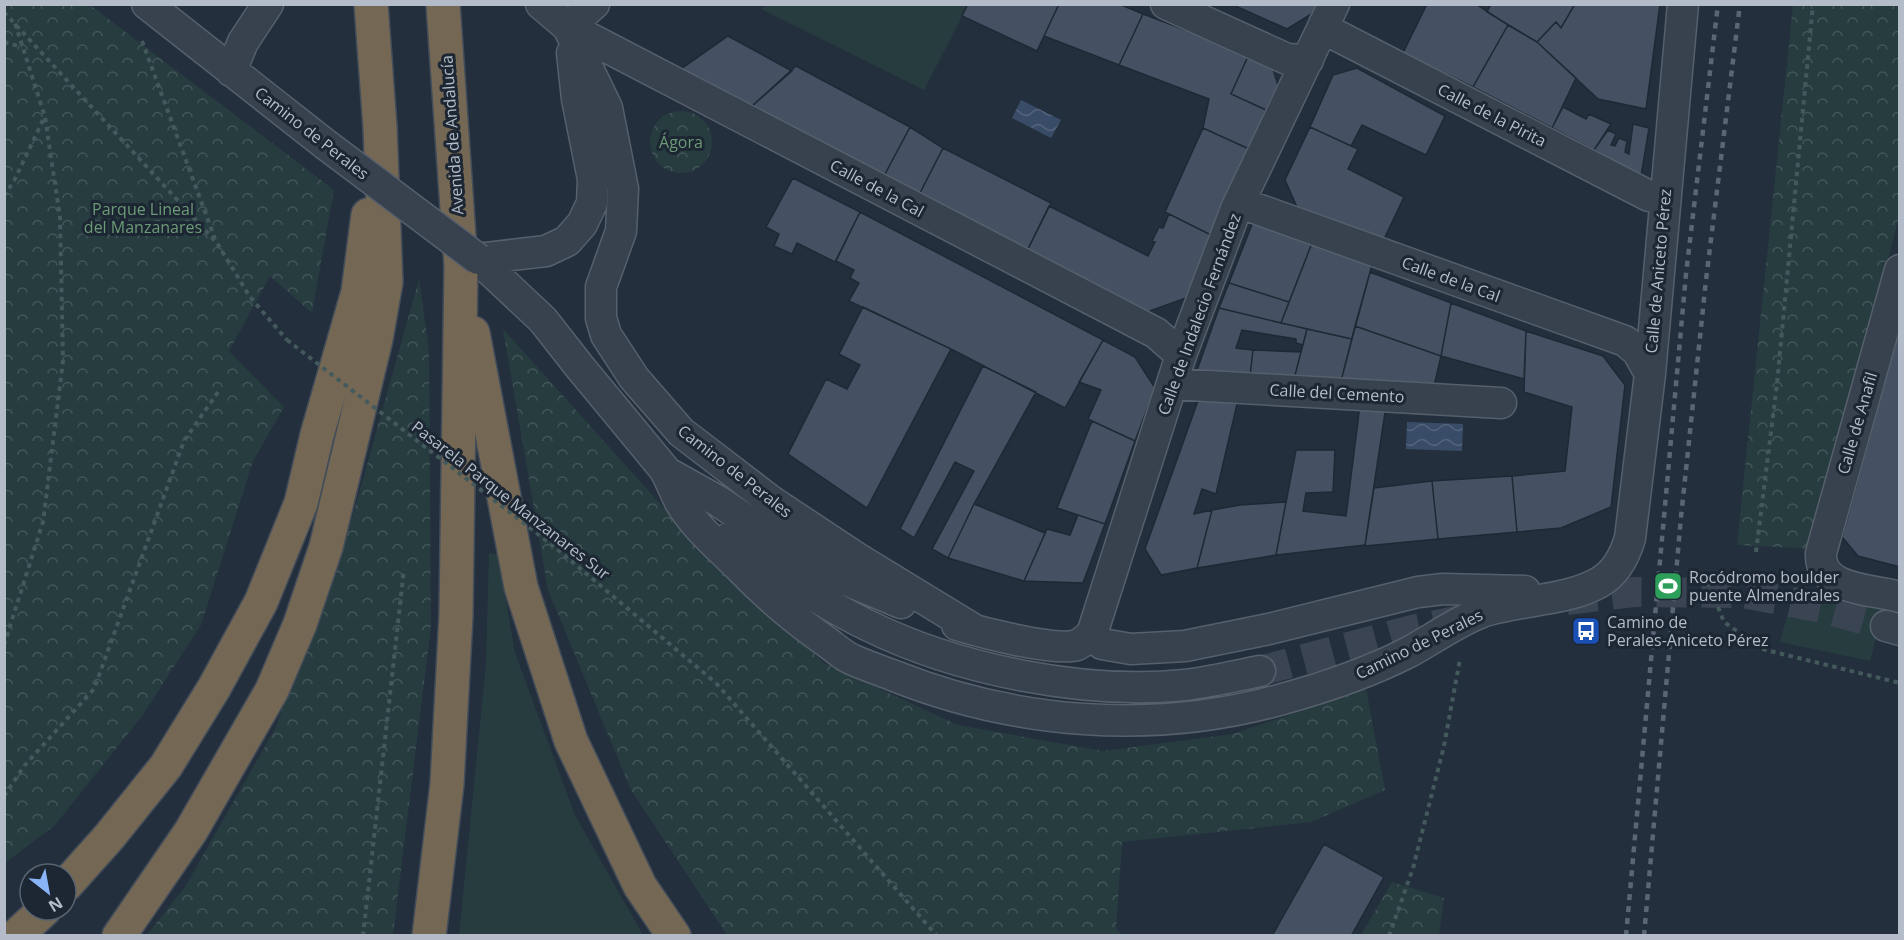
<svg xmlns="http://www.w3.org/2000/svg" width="1904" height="940" viewBox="0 0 1904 940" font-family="'Open Sans',sans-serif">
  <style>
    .grass { fill: #263c3f }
    .park { fill: url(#park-crowns) }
    .water { fill: url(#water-waves) }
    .building { fill: #455162; stroke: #1f2835; stroke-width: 1.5 }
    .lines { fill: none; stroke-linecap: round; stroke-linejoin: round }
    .minor-tunnel { stroke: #3a4453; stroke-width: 30; stroke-dasharray: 30 15; stroke-linecap: butt }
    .minor-casing { stroke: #565f6c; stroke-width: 33 }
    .highway-casing { stroke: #434c59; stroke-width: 36 }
    .path { stroke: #44595c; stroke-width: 4; stroke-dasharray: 4.5 4.5; stroke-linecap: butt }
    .minor { stroke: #38414e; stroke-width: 30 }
    .highway { stroke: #746855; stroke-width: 33 }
    .rail { stroke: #5a6575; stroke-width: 4.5; stroke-dasharray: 6 6; stroke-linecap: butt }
    .minor-bridge-casing { stroke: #565f6c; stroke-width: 33; stroke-linecap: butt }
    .path-bridge { stroke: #44595c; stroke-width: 4; stroke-dasharray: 4.5 4.5; stroke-linecap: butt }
    .minor-bridge { stroke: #38414e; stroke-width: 30 }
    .labels { text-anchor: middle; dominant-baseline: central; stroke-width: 6; stroke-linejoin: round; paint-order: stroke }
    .street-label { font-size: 16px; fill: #b4bcc9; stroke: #1d2633 }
    .park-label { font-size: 16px; fill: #6b9a76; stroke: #1d2633 }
    .poi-label { font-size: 16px; fill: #b4bcc9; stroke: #1d2633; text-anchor: start }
  </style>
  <defs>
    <pattern id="park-crowns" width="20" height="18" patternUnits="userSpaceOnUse" patternTransform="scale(1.5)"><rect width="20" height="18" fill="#263c3f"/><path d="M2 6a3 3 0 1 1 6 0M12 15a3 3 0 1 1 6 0" fill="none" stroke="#435659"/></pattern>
    <pattern id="water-waves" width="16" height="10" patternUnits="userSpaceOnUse" patternTransform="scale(1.5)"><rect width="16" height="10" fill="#394c67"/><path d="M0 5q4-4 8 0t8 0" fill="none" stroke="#53647b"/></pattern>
  </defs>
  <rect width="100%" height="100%" fill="#242f3e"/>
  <!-- grass -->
  <path class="grass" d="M768,4L968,5L924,90L761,9Z
    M489,553L498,554L515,653L575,815L643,935H459L486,664Z
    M1795,586L1884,609L1870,661L1780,642Z"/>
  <!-- park -->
  <path class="park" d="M5,4L90,5L334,190L312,313L270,276L229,351L284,407L253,461L201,625L142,716L55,825L5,863Z
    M1793,5H1899V216L1815,549L1737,545Z
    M650 142a31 31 0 1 1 62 0a31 31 0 1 1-62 0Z
    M419,279L429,351L431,626L393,935L146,936L185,887L275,729L353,515Z
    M503,329L682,528L824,663L958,725L1103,751L1233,734L1366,689L1385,790L1311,822L1122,842L1116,928L1122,935H727L631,790L548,590Z
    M1392,882L1444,898L1439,935H1361Z"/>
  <!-- water -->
  <path class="water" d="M1021,100L1061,120L1051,138L1012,118Z
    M1407,422L1463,424L1462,451L1406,449Z"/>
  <!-- building -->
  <path class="building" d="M968,4H1059L1037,51L962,16Z
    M1059,4H1119L1143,14L1119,65L1044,36Z
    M1231,4H1317L1313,13L1287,29Z
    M1427,4H1476L1508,25L1473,87L1403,53Z
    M1491,4H1575L1561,28L1556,22L1537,42L1487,12Z
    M1575,4H1660L1646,109L1598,99L1537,42L1556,22L1561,28Z
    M1143,14L1249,54L1231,94L1266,110L1249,149L1203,128L1209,99L1119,65Z
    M1508,25L1537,42L1576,78L1552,128L1473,87Z
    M728,36L792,71L752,106L681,69Z
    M1249,54L1271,63L1278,85L1266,110L1231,94Z
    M796,66L910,127L884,176L752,106Z
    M1357,68L1445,116L1426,155L1362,125L1351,146L1310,127L1333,75Z
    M1563,107L1586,119L1589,114L1611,124L1594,150L1552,128Z
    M1633,124L1649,128L1641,176L1594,150L1608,130L1616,134L1611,145L1615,146L1619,138L1627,141L1625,152L1629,154Z
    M910,127L943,148L919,195L884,176Z
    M1310,127L1358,149L1348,169L1404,197L1384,239L1297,207L1285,180Z
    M1203,128L1249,149L1211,235L1165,212Z
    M943,148L1051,203L1027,251L919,195Z
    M793,178L860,212L835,262L797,243L792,254L774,246L779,234L766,227Z
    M1049,206L1148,256L1155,242L1152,241L1159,227L1163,228L1169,214L1211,235L1186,298L1147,312L1027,251Z
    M860,212L1103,340L1065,408L951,349L849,301L859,283L850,278L854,270L836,261Z
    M1253,222L1312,243L1289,302L1229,283Z
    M1312,243L1372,265L1352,339L1281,323Z
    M1370,272L1451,303L1441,356L1355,326Z
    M1229,283L1289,302L1281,323L1219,308Z
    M1451,303L1526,331L1524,379L1441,356Z
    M863,307L951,349L867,508L788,454L826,379L847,389L860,365L839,354Z
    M1219,308L1307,329L1303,345L1296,343V339L1242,330L1236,348L1253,350L1250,376L1196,373Z
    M1355,326L1441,356L1434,386L1341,381Z
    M1900,326V567L1858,556L1842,537Z
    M1307,329L1352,339L1341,381L1294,379Z
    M1526,331L1603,356L1625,385L1611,507L1561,528L1517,532L1512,476L1565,471L1572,407L1524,392Z
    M1103,340L1135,357L1155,388L1135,441L1088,419L1101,390L1079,382Z
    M1253,350L1301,352L1294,379L1250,376Z
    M983,366L1036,392L974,504L948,558L932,549L974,471L955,462L914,538L900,529Z
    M1199,398L1238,400L1216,494L1202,489L1194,514L1212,510L1197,568L1161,575L1145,549Z
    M1360,405L1386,406L1365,545L1276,555L1296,450H1335L1333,492L1306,493L1303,511L1346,516Z
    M1092,421L1135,441L1105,524L1057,508Z
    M1512,476L1517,532L1438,539L1432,481Z
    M1432,481L1438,539L1365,546L1374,488Z
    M1286,502L1276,555L1197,568L1212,510L1240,505Z
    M974,504L1045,533L1024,581L948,558Z
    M1078,515L1105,524L1083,583L1024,581L1047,529L1070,535Z
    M1324,844L1384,877L1351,936H1272Z"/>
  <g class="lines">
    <!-- minor-tunnel -->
    <path class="minor-tunnel" d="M1567,600L1634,592L1743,593L1822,608L1886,626
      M1260,671L1412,630L1461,620"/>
    <!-- minor casing -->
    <g class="minor-casing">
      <path id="minor" d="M147,4L325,144
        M541,4L568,27L1156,333L1181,355
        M1166,4L1287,59L1308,60
        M1324,24L1334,34L1649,196L1665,195
        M568,27L607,108L623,189L621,231L601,287V318L606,335L634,378L681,432L771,501L857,558L975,630
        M568,27L594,4
        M231,71L243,42L268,4
        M1236,209L1249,206L1625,341L1638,352L1650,374
        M478,259L543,320L579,366L679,487
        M478,259L546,251L567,241L582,224L592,203L593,179L577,99L572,53
        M1900,270L1821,553C1819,591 1872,589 1900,597
        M1173,384L1501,403
        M666,472C671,482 675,492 680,502C695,527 719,547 740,568C766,595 793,618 824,640C833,646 841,654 851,659C864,665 879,670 892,675C1014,724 1152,735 1279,700C1323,688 1368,673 1409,652C1433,639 1456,622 1482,612C1517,600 1568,601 1600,582C1617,572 1625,555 1630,538L1650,374L1683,4
        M666,472L718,501L790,549L846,580L901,603
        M730,537C773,570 818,601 867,625C958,670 1084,695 1185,685C1210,682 1235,676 1260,671
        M957,625C980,632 1055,652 1077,645C1082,643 1088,637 1092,634
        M1886,626L1900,630
        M1092,634L1181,355L1236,209L1334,4
        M1092,634L1102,644L1131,649L1185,646L1269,629L1418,592L1443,589L1525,591"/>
    </g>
    <!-- highway casing -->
    <g class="highway-casing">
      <path id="highway" d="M473,333L521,587L571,741L640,886L674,936
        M66,885L109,837L166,766L214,688L261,602L301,503L317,435L358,292L368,215
        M16,936L44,910
        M119,936L191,831L272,690L300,624L326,547L376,339L386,282L380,127L371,4
        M429,936L447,784L456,615L461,266L443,4"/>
    </g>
    <!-- path -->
    <path class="path" d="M4,12L217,243L250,297L287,340
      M142,41L215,239
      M4,42L22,47
      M4,196L14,181L44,118
      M1756,552L1777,384L1813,4
      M1708,582L1724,622L1762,649L1900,683
      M4,645L43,522L63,361L60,217L45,117L15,23
      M716,683L937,936
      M4,796L25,765L94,689L184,441L218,392
      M363,936L404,569
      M1389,936L1413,868L1444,746L1460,659"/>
    <!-- minor -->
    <use href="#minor" class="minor"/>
    <!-- highway -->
    <use href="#highway" class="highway"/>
    <!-- rail -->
    <path class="rail" d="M1626,936L1686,274L1718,4
      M1644,936L1681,517L1706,280L1740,4"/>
    <!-- minor-bridge casing -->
    <g class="minor-bridge-casing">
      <path id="minor-bridge" d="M325,144L478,259"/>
    </g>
    <!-- path-bridge -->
    <path class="path-bridge" d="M287,340L551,544L716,683"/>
    <!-- minor-bridge -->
    <use href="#minor-bridge" class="minor-bridge"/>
  </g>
  <!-- icons -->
  <defs>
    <g id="stadium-square" transform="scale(1.5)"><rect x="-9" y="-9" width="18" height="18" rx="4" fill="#2e9e5b" stroke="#1d2633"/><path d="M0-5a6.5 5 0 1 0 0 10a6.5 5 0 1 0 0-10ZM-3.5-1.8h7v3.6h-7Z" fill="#fff"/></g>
    <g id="bus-square" transform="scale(1.5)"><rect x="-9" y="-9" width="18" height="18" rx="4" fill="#1a4fb4" stroke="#1d2633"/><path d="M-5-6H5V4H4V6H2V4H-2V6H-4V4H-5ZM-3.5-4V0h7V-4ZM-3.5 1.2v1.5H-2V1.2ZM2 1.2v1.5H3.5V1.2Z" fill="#fff"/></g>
  </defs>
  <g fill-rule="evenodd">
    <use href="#stadium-square" x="1668" y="586"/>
    <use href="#bus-square" x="1586" y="631"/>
  </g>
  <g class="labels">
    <!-- street labels -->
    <g class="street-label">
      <text transform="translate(1492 115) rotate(27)">Calle de la Pirita</text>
      <text transform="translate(312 133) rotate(38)">Camino de Perales</text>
      <text transform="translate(452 135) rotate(-94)">Avenida de Andalucía</text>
      <text transform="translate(877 188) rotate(28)">Calle de la Cal</text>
      <text transform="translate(1658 271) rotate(-85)">Calle de Aniceto Pérez</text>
      <text transform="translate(1451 279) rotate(20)">Calle de la Cal</text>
      <text transform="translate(1199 314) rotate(-70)">Calle de Indalecio Fernández</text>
      <text transform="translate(1337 393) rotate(3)">Calle del Cemento</text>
      <text transform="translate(1857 423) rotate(-74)">Calle de Anafil</text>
      <text transform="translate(735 471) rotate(38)">Camino de Perales</text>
      <text transform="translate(511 500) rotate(38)">Pasarela Parque Manzanares Sur</text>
      <text transform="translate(1419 644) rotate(-26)">Camino de Perales</text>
    </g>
    <!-- park labels -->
    <g class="park-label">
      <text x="681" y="142">Ágora</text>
      <text x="143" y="209">Parque Lineal<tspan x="143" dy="18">del Manzanares</tspan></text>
    </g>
    <!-- poi labels -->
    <g class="poi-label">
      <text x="1689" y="577">Rocódromo boulder<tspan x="1689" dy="18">puente Almendrales</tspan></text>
      <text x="1607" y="622">Camino de<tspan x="1607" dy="18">Perales-Aniceto Pérez</tspan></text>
    </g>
  </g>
  <!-- border -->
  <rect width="1904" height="940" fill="none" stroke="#b4bcc9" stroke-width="12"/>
  <!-- north arrow -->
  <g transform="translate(48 892) rotate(149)"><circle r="28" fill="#1d2633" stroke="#59626f" stroke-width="1.5"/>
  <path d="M0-4.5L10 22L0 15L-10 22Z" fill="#8ab4f8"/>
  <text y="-9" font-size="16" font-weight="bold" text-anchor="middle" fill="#b4bcc9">N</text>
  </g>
</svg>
